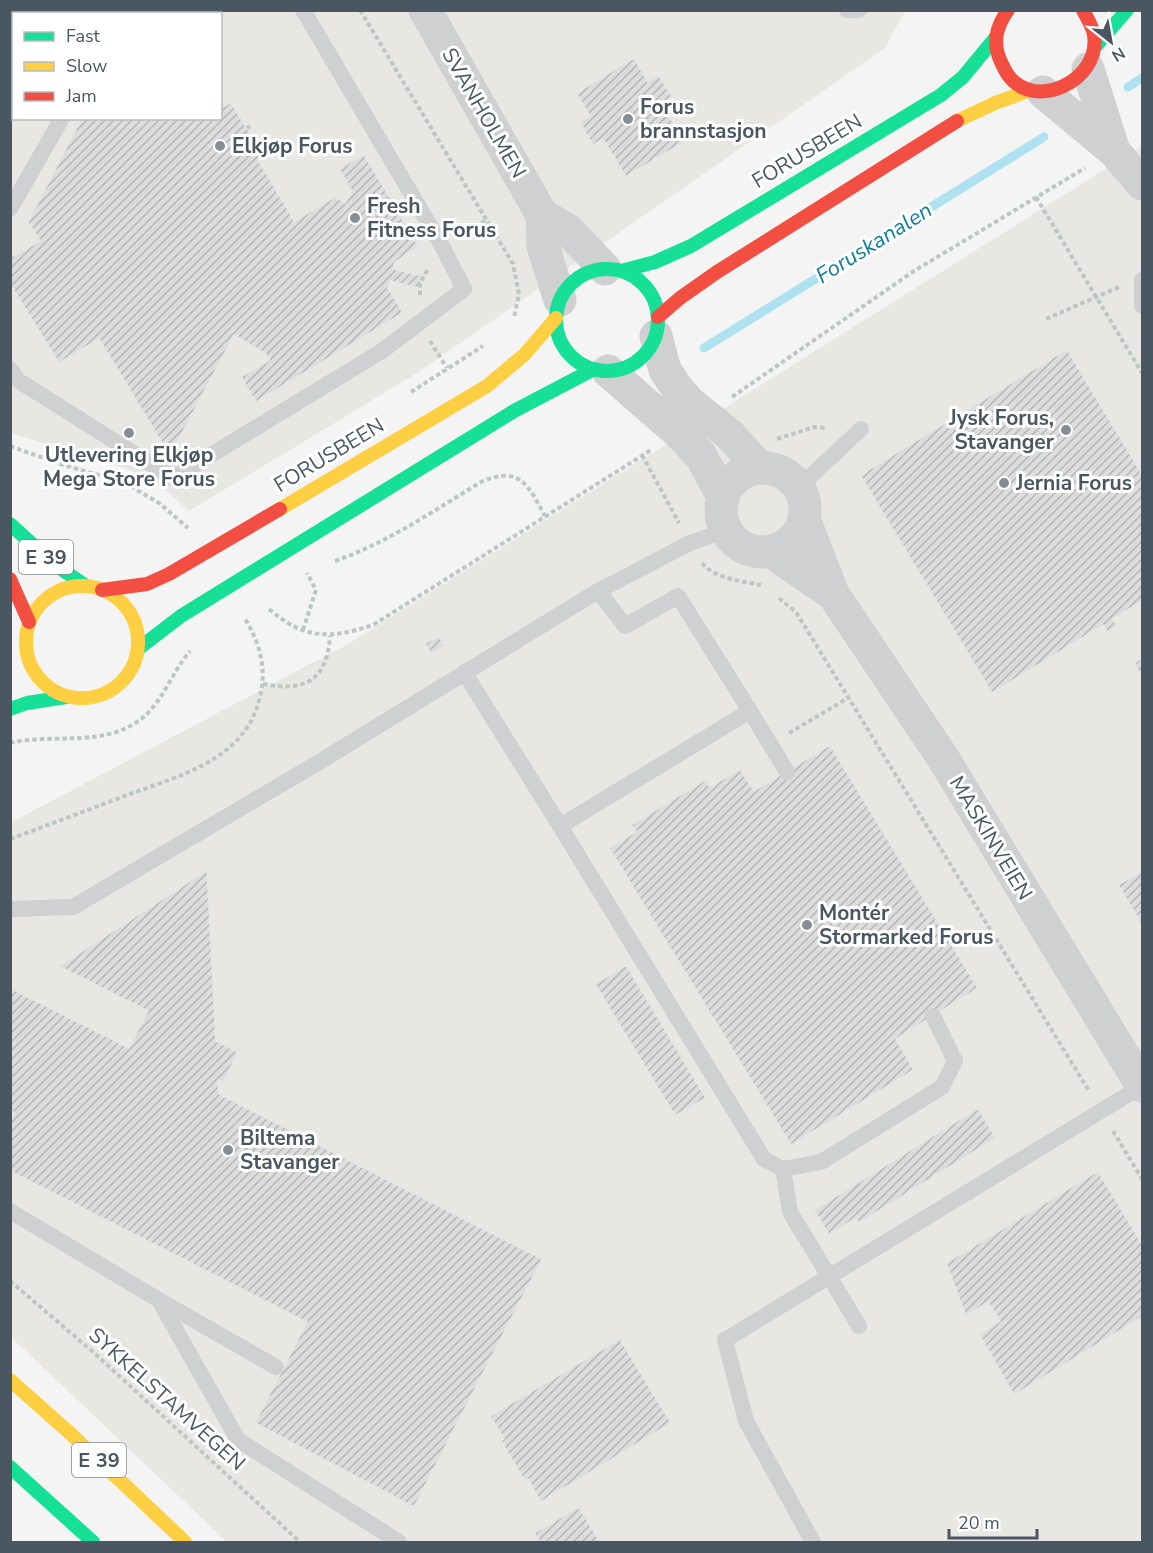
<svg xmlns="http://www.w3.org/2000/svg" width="1153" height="1553" viewBox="0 0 1153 1553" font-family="'Nunito Sans',sans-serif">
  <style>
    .commercial { fill: #e8e7e3; fill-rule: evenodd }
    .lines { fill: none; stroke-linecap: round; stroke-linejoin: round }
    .stream { stroke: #aee2f0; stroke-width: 9 }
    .building { fill: url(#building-hatch); stroke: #e5e6e7; stroke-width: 1.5 }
    .path { stroke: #bcc7c4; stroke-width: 4; stroke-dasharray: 4.5 3; stroke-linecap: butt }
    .lane { stroke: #ced0d2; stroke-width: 16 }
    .street { stroke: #ced0d2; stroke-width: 33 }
    .fast { stroke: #16e098; stroke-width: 14 }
    .slow { stroke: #ffcf43; stroke-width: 14 }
    .jam { stroke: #f24e42; stroke-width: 14 }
    .poi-dot { fill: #868d94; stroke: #fff; stroke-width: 2 }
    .labels { text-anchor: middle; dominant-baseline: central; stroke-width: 6; stroke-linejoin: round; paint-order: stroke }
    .shield { fill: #fff; stroke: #808990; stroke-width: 1.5 }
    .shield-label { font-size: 20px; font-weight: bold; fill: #4a5661 }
    .poi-label { font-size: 21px; font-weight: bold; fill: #4a5661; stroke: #fff; text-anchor: start }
    .street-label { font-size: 21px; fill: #4a5661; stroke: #fff }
    .water-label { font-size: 22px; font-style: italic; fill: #0c7c9b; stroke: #fff }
  </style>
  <defs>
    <pattern id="building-hatch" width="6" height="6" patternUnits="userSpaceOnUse" patternTransform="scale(1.5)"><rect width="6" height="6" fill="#ddddde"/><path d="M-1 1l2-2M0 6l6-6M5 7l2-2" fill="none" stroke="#b5b6b7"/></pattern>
  </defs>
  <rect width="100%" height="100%" fill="#f4f4f4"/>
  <!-- commercial -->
  <path class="commercial" d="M10,11H905L885,48L417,373L189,511L160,485L127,469L11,433ZM14,14H220V118H14Z
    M1142,146V1542H227L11,1337L10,823L348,644Z"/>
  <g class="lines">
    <!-- stream -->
    <path class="stream" d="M1128,87L1142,78
      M704,348L1044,137"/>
  </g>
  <!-- building -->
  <path class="building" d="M10,10H32L30,14H14V60L10,59Z
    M139,10H167L168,14H138Z
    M634,58L648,82L659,75L672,97L661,104L664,108L670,104L675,113L669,116L684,142L626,177L603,139L593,145L580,122L590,116L576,93Z
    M220,99L225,106L231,102L264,157L258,160L294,220L293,222L335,197L345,203L352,191L339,169L364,154L419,247L395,262L393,269L422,276L419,288L390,281L388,288L403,313L256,402L241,377L270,360L265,353L234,335L170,456L99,339L59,363L10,284V258L40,241L28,222L82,118H220Z
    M1067,349L1142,474V601L1113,619L1117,626L1108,633L1103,625L992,693L860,475Z
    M439,636L444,646L431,654L425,643Z
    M1142,658V677L1134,663Z
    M830,745L978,988L896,1039L914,1070L791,1145L609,848L636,832L631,825L705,780L710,787L740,769L754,791Z
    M207,870L216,1041L238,1052L223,1082L218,1080L219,1094L542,1259L414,1507L255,1423L307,1322L10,1171V1123L15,1113L10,1111V988L129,1048L148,1011L59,966Z
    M1142,870V925L1118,885Z
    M626,965L706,1098L675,1116L595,984Z
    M978,1108L996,1138L859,1223L856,1218L829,1235L814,1210Z
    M1098,1171L1142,1244V1317L1014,1395L979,1334L1000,1321L988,1302L966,1316L946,1263Z
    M620,1339L671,1423L541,1502L528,1479L525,1481L501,1441L504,1439L490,1416Z
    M579,1507L600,1542H540L534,1533Z"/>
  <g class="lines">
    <!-- path -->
    <path class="path" d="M360,10L513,264L519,294L514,317
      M62,14L64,10
      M10,107L14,102
      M247,128L250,126
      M1036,197L1142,373
      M462,234L487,220
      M420,295V283L428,269
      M1046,319L1119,287
      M430,341L447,368
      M411,392L483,346
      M732,397L914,271L1085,168
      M777,439L814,427L827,428
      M10,446L57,463L125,483L159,503L188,528
      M642,455L679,523
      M335,561C387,543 433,511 481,482C520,465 528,485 545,516
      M702,563C715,579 742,581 761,585
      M779,598L796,612L1089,1091
      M269,609C305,640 330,639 373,625L651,450
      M303,630L316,590L307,573
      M263,684C305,692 327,681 330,636
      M789,733L848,698
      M10,743C54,733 103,748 141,719C163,702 172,672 190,651
      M10,839C48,825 85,811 122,797C177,776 245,762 260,697C267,669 260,643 245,619
      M1113,1131L1142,1179
      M10,1281L92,1351L300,1542"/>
    <!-- lane -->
    <path class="lane" d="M847,10H859
      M121,14L122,10
      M10,209L62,118
      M1142,280V306
      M10,369L19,381L173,478L382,351L464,289L442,246L303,10
      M799,487L861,429
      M464,672L560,826L750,711L678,596L625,626L598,591
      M750,711L787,772
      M560,826L764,1159L783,1169L821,1162L942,1087L955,1061L933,1016
      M10,909L73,907L321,761L598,591L690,543L727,530
      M783,1169L790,1212L859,1326
      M10,1211L159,1300L276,1367
      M159,1300L238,1440L399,1542
      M813,1542L746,1421L725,1340L1142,1086"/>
    <!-- street -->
    <path class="street" d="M425,10L542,215L569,231L605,269
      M1088,69L1114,151
      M1043,92L1114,151L1142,184
      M542,215L543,246L560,300
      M656,336L665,370L677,388L689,402L730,435L760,468
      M608,371L678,432L701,456L723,497
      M721 510a42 42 0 1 1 84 0a42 42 0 1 1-84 0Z
      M770,551L833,594L804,519
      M833,594L943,758L1142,1086"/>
    <!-- fast -->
    <path class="fast" d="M1095,47L1127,10
      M556 320a51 51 0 1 1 102 0a51 51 0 1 1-102 0Z
      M621,271L655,262L691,246L941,95L963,77L996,37
      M10,524L54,564L86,586
      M138,649L181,616L514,411L594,369
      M10,709L27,703L66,697
      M10,1467L93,1542"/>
    <!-- slow -->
    <path class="slow" d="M957,121L995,103L1031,90
      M280,509L487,386L524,355L556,318
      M26 642a56 56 0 1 1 112 0a56 56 0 1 1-112 0Z
      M10,1380L72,1435L185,1542"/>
    <!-- jam -->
    <path class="jam" d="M1008,10C996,27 992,43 1001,62C1003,66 1005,71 1008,75C1034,112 1101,81 1094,35C1093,27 1087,18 1083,10
      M658,317L680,298L717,272L957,121
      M10,579L29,622
      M102,590L147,584L169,574L280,509"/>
  </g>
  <!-- markers -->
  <g class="poi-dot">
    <circle cx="628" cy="119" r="6"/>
    <circle cx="220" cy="146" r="6"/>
    <circle cx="355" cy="218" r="6"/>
    <circle cx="1066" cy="430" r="6"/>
    <circle cx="129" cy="433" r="6"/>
    <circle cx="1004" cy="483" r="6"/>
    <circle cx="807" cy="925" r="6"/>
    <circle cx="228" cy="1150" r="6"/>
  </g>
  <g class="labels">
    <!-- shield labels -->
    <g class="shield">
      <rect x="19" y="540" width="54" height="34" rx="4.5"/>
      <rect x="72" y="1443" width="54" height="34" rx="4.5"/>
    </g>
    <g class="shield-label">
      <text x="46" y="557">E 39</text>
      <text x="99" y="1460">E 39</text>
    </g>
    <!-- poi labels -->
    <g class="poi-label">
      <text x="640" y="107">Forus<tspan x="640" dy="24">brannstasjon</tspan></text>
      <text x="232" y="146">Elkjøp Forus</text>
      <text x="367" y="206">Fresh<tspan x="367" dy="24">Fitness Forus</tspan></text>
      <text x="1054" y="418" text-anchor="end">Jysk Forus,<tspan x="1054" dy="24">Stavanger</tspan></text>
      <text x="129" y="455" text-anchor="middle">Utlevering Elkjøp<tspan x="129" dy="24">Mega Store Forus</tspan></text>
      <text x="1016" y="483">Jernia Forus</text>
      <text x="819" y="913">Montér<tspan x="819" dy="24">Stormarked Forus</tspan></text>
      <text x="240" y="1138">Biltema<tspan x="240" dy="24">Stavanger</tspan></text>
    </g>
    <!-- street labels -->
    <g class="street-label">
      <text transform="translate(484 113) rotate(60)">SVANHOLMEN</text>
      <text transform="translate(807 151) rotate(-31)">FORUSBEEN</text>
      <text transform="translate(329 455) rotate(-31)">FORUSBEEN</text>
      <text transform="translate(991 838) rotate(59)">MASKINVEIEN</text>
      <text transform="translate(167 1399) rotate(42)">SYKKELSTAMVEGEN</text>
    </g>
    <!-- water labels -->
    <g class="water-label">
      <text transform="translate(874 243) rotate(-32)">Foruskanalen</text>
    </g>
  </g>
  <!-- border -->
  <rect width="1153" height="1553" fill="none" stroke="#4a5661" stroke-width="24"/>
  <!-- legend -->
  <rect x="12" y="12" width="210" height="108" fill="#ffffff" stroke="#b7bbc0" stroke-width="1.5"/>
  <rect x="24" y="32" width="30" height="9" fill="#16e098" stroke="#b7bbc0" stroke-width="1.5"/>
  <text x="66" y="42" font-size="18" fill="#4a5661">Fast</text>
  <rect x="24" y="62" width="30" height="9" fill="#ffcf43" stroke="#b7bbc0" stroke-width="1.5"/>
  <text x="66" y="72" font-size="18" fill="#4a5661">Slow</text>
  <rect x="24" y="92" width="30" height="9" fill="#f24e42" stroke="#b7bbc0" stroke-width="1.5"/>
  <text x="66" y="102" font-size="18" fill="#4a5661">Jam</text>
  <!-- north arrow -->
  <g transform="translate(1111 42) rotate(149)" stroke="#ffffff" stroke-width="4.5" paint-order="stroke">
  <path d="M0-4.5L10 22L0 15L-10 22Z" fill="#4a5661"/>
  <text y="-9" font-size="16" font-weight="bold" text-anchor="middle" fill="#4a5661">N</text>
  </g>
  <!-- scale -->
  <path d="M949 1529v9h88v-9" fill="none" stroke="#4a5661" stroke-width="3"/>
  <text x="958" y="1529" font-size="18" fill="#4a5661" stroke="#ffffff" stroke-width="4.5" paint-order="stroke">20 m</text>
</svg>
